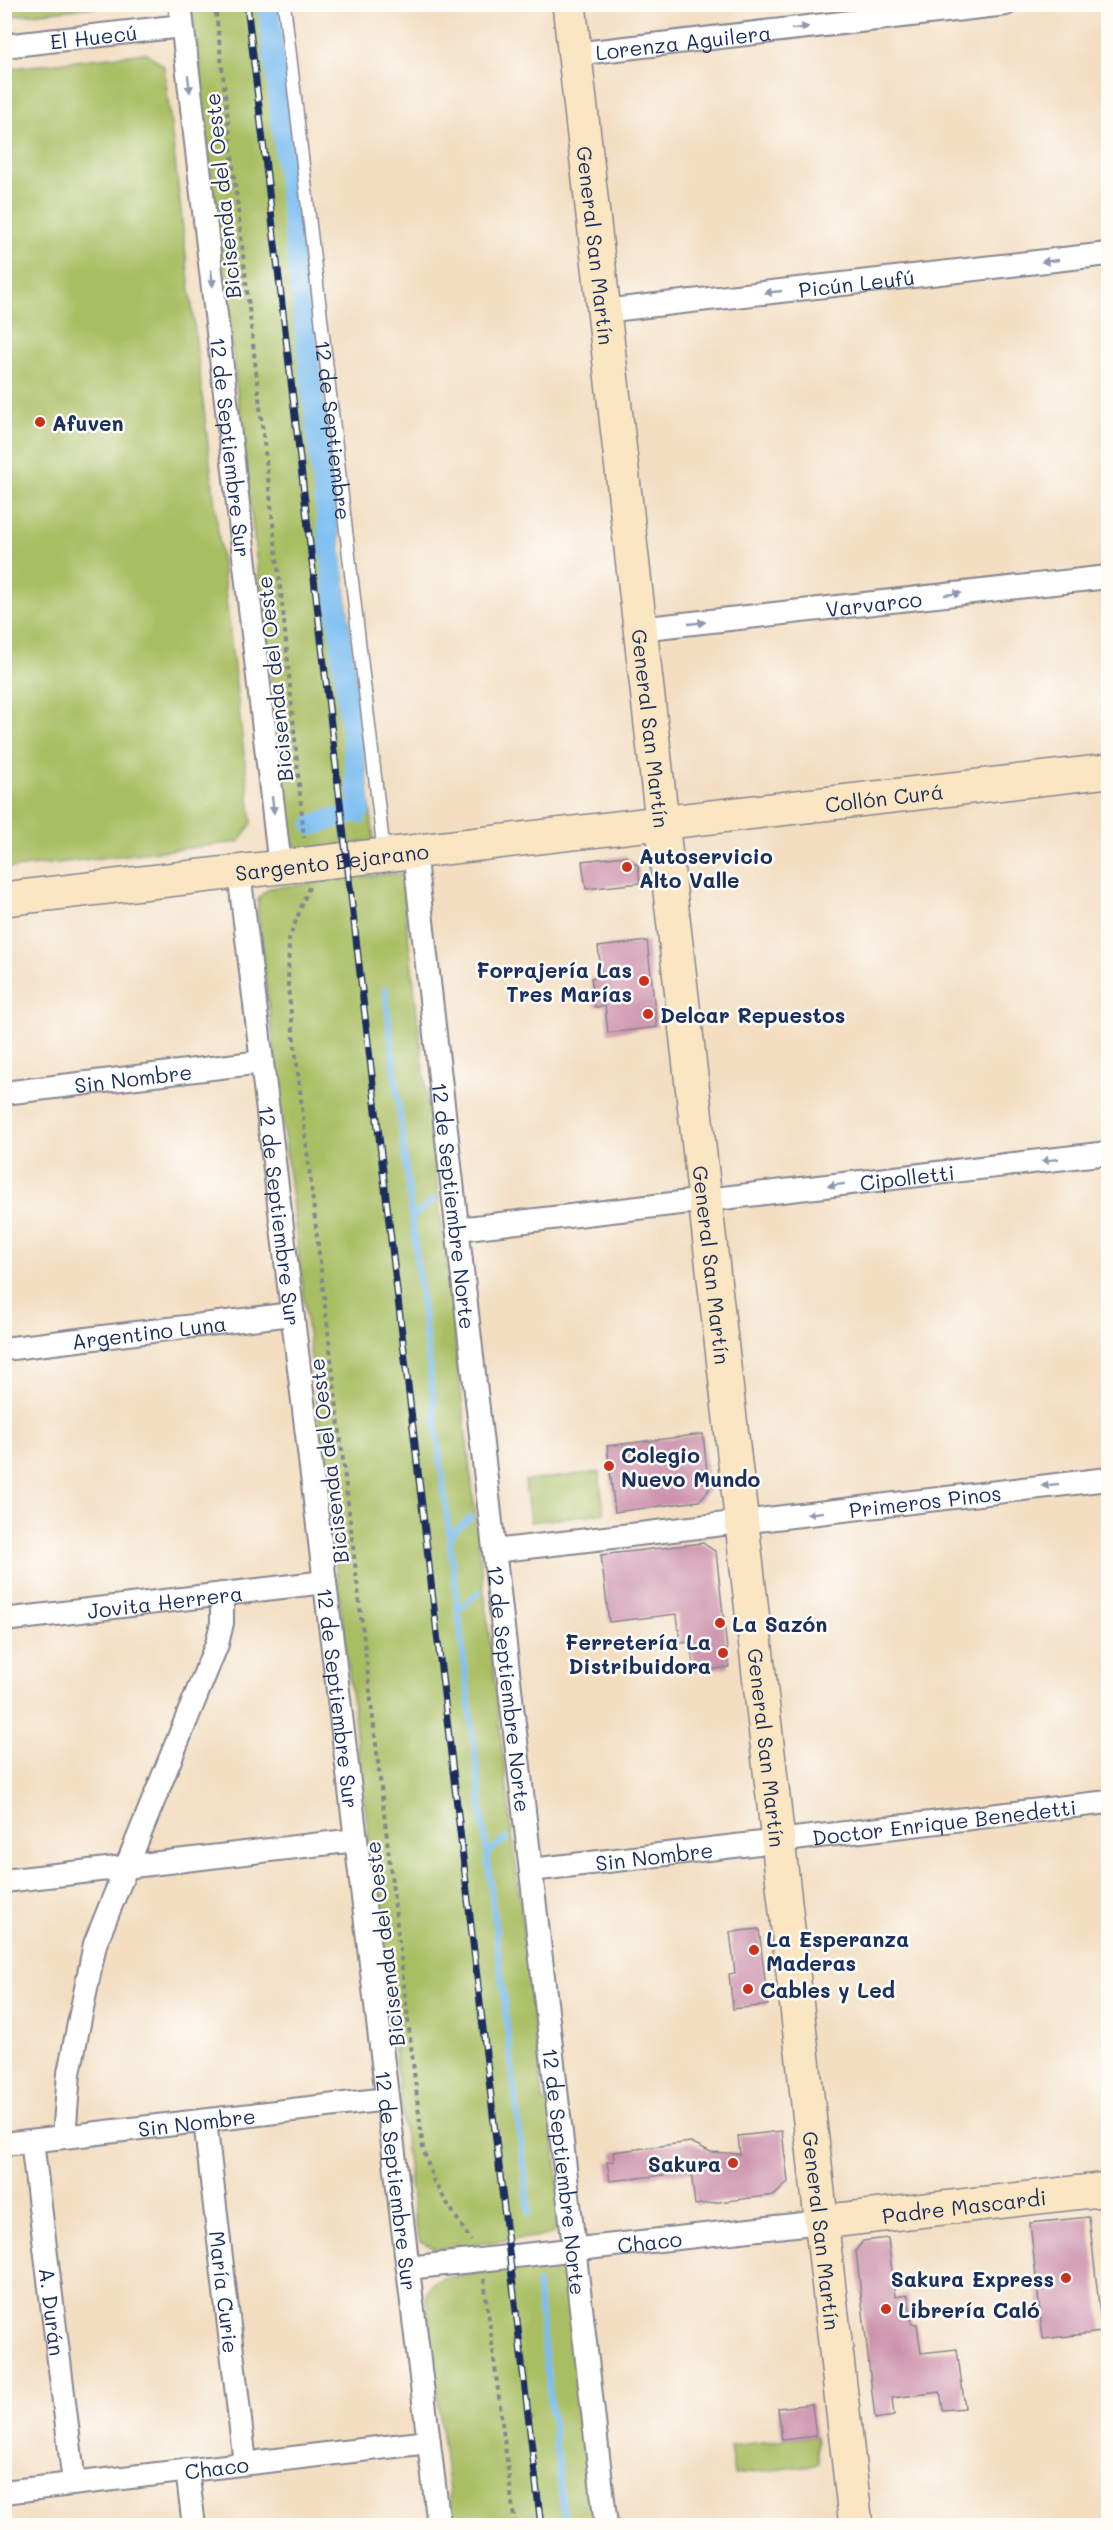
<svg xmlns="http://www.w3.org/2000/svg" width="1113" height="2530" viewBox="0 0 1113 2530" font-family="Mali,sans-serif">
  <style>
    .green { fill: #a9be62; stroke: #627660; stroke-width: 1.5 }
    .lines { fill: none; stroke-linecap: round; stroke-linejoin: round }
    .stream { stroke: #7bbef1; stroke-width: 6 }
    .canal { stroke: #7bbef1; stroke-width: 21 }
    .building { fill: #cc91ab }
    .lane-casing { stroke: #878690; stroke-width: 15 }
    .street-casing { stroke: #878690; stroke-width: 26 }
    .secondary-casing { stroke: #878690; stroke-width: 36 }
    .path { stroke: #878690; stroke-width: 4; stroke-dasharray: 4.5 4.5; stroke-linecap: butt }
    .lane { stroke: #fff; stroke-width: 12 }
    .street { stroke: #fff; stroke-width: 22 }
    .secondary { stroke: #fbe6c4; stroke-width: 33 }
    .rail-casing { stroke: #1b2f5e; stroke-width: 7 }
    .rail { stroke: #fdfcf7; stroke-width: 4.5; stroke-dasharray: 14; stroke-linecap: butt }
    .oneway { fill: #8d97ae }
    .poi-dot { fill: #c8321e; stroke: #fdfcf7; stroke-width: 2 }
    .labels { text-anchor: middle; dominant-baseline: central; stroke-width: 5; stroke-linejoin: round; paint-order: stroke }
    .street-label { font-size: 21px; fill: #1b2f5e; stroke: #fdfcf7 }
    .poi-label { font-size: 21px; font-weight: bold; fill: #1b2f5e; stroke: #fdfcf7; text-anchor: start }
  </style>
  <rect width="100%" height="100%" fill="#fdfcf7"/>
  <filter id="ink" filterUnits="userSpaceOnUse"><feTurbulence type="fractalNoise" baseFrequency=".0167" numOctaves="2"/><feDisplacementMap in="SourceGraphic" scale="12" xChannelSelector="R" yChannelSelector="G"/><feConvolveMatrix kernelMatrix="1 2 1 2 8 2 1 2 1" color-interpolation-filters="sRGB"/></filter>
  <filter id="wash" filterUnits="userSpaceOnUse"><feTurbulence type="fractalNoise" baseFrequency=".008" numOctaves="4" result="noise"/><feDisplacementMap in="SourceGraphic" scale="24" xChannelSelector="R" yChannelSelector="G"/><feGaussianBlur stdDeviation="1.35" result="paint"/><feColorMatrix in="noise" values="0 0 0 0 0 0 0 0 0 0 0 0 0 0 0 0 0 1.4 0 .05"/><feComposite in="paint" operator="in"/></filter>
  <g filter="url(#wash)">
    <rect width="100%" height="100%" fill="#f3dec2"/>
    <!-- green -->
    <path class="green" d="M5,4H114V5L5,17Z
      M192,5H278L374,841L300,849L292,842L288,830Z
      M146,53L164,66L252,823L239,842L5,869V69Z
      M396,873L406,877L413,893L404,900L543,2100L551,2108L562,2226L550,2235L436,2249L420,2241L415,2223L257,909L259,897L270,888Z
      M599,1472L604,1513L530,1522L525,1481Z
      M545,2265L557,2266L566,2275L596,2525H453L426,2303C426,2289 431,2281 444,2278Z
      M816,2436L819,2464L734,2475L730,2446Z"/>
    <g class="lines">
      <!-- stream -->
      <path class="stream" d="M360,810L362,822
        M385,989L529,2213
        M412,1218L434,1199
        M450,1536L470,1518
        M458,1610L479,1592
        M487,1853L507,1838
        M537,2284L565,2526"/>
      <!-- canal -->
      <path class="canal" d="M268,4L360,810L346,815
        M313,825L332,819"/>
    </g>
    <g id="blocks">
      <!-- building -->
      <path class="building" d="M625,856L638,866L640,883L586,889L582,861Z
        M647,941L657,1027L608,1033L605,1006L595,1007L591,978L602,977L598,947Z
        M703,1434L709,1490L699,1501L615,1512L607,1446Z
        M703,1543L716,1552L729,1667L694,1672L690,1642L680,1643L677,1614L609,1622L601,1555Z
        M759,1929L768,2005L733,2009L729,1974L735,1973L730,1932Z
        M782,2131L788,2182L775,2195L695,2205L691,2172L610,2181L607,2162L614,2161L613,2152L691,2142L711,2152L740,2154L738,2136Z
        M1089,2217L1102,2332L1043,2339L1030,2223Z
        M888,2238L895,2297L908,2295L912,2324H917L921,2353L957,2349L965,2408L943,2410L940,2392L892,2398L894,2416L875,2419L856,2250L863,2241Z
        M812,2404L816,2436L782,2440L778,2408Z"/>
    </g>
  </g>
  <g filter="url(#ink)">
    <use href="#blocks" fill-opacity="0" stroke="#878690" stroke-width="1.5"/>
    <g class="lines">
      <!-- lane casing -->
      <g class="lane-casing">
        <g id="lane">
          <path id="s1" d="M284,4L384,853"/>
        </g>
      </g>
      <!-- street casing -->
      <g class="street-casing">
        <g id="street">
          <path id="s2" d="M180,4L280,867"/>
          <path id="s3" d="M4,46L182,26"/>
          <path id="s4" d="M574,54L1006,4"/>
          <path id="s5" d="M603,311L1108,254"/>
          <path id="s6" d="M639,629L1108,577"/>
          <path id="s7" d="M414,851L606,2526"/>
          <path id="s8" d="M239,872L439,2526"/>
          <path id="s9" d="M4,1093L262,1062"/>
          <path id="s10" d="M458,1229L1108,1153"/>
          <path id="s11" d="M4,1349L292,1314"/>
          <path id="s12" d="M494,1551L1108,1479"/>
          <path id="s13" d="M4,1620L325,1582"/>
          <path id="s14" d="M531,1870L1108,1802"/>
          <path d="M4,1881L356,1840"/>
          <path id="s15" d="M205,2121L245,2463"/>
          <path d="M64,2137L69,2073L95,1944L217,1644L222,1623V1594"/>
          <path id="s16" d="M32,2141L74,2483"/>
          <path id="s17" d="M4,2144L387,2099"/>
          <path id="s18" d="M408,2268L821,2222"/>
          <path d="M187,2470L194,2526"/>
          <path id="s19" d="M4,2492L429,2442"/>
        </g>
      </g>
      <!-- secondary casing -->
      <g class="secondary-casing">
        <g id="secondary">
          <path id="s20" d="M569,4L856,2526"/>
          <path id="s21" d="M4,899L1108,771"/>
          <path id="s22" d="M821,2222L1108,2189"/>
        </g>
      </g>
      <!-- path -->
      <path class="path" d="M215,4L284,621L304,838
        M309,887L289,939L288,987L423,2149L434,2182L471,2241
        M484,2279L515,2526"/>
      <!-- lane -->
      <use href="#lane" class="lane"/>
      <!-- street -->
      <use href="#street" class="street"/>
      <!-- secondary -->
      <use href="#secondary" class="secondary"/>
      <!-- rail casing -->
      <g class="rail-casing">
        <path id="rail" d="M247,4L541,2526"/>
      </g>
      <!-- rail -->
      <use href="#rail" class="rail"/>
    </g>
    <!-- one-way arrows -->
    <defs><path id="oneway-solid" d="M-6-.8H1V-3.2L6.5 0L1 3.2V.8H-6Z" transform="scale(1.5)"/></defs>
    <g class="oneway">
      <use href="#oneway-solid" transform="translate(800 28) rotate(-7)"/>
      <use href="#oneway-solid" transform="translate(189 84) rotate(83)"/>
      <use href="#oneway-solid" transform="translate(1050 261) rotate(174)"/>
      <use href="#oneway-solid" transform="translate(212 278) rotate(83)"/>
      <use href="#oneway-solid" transform="translate(773 292) rotate(174)"/>
      <use href="#oneway-solid" transform="translate(953 594) rotate(-6)"/>
      <use href="#oneway-solid" transform="translate(697 623) rotate(-6)"/>
      <use href="#oneway-solid" transform="translate(273 805) rotate(83)"/>
      <use href="#oneway-solid" transform="translate(1050 1160) rotate(173)"/>
      <use href="#oneway-solid" transform="translate(836 1185) rotate(173)"/>
      <use href="#oneway-solid" transform="translate(1050 1485) rotate(173)"/>
      <use href="#oneway-solid" transform="translate(815 1513) rotate(173)"/>
    </g>
  </g>
  <!-- markers -->
  <g class="poi-dot">
    <circle cx="40" cy="422" r="6"/>
    <circle cx="627" cy="867" r="6"/>
    <circle cx="644" cy="981" r="6"/>
    <circle cx="648" cy="1014" r="6"/>
    <circle cx="609" cy="1466" r="6"/>
    <circle cx="720" cy="1623" r="6"/>
    <circle cx="723" cy="1653" r="6"/>
    <circle cx="754" cy="1950" r="6"/>
    <circle cx="748" cy="1989" r="6"/>
    <circle cx="733" cy="2163" r="6"/>
    <circle cx="1066" cy="2278" r="6"/>
    <circle cx="886" cy="2309" r="6"/>
  </g>
  <g class="labels">
    <!-- street labels -->
    <g class="street-label">
      <text stroke="none"><textPath href="#s3" startOffset="90">El Huecú</textPath></text>
      <text stroke="none"><textPath href="#s4" startOffset="110">Lorenza Aguilera</textPath></text>
      <text transform="translate(222 196) rotate(-96)">Bicisenda del Oeste</text>
      <text stroke="none"><textPath href="#s20" startOffset="243">General San Martín</textPath></text>
      <text stroke="none"><textPath href="#s5" startOffset="255">Picún Leufú</textPath></text>
      <text stroke="none"><textPath href="#s1" startOffset="429">12 de Septiembre</textPath></text>
      <text stroke="none"><textPath href="#s2" startOffset="446">12 de Septiembre Sur</textPath></text>
      <text stroke="none"><textPath href="#s6" startOffset="236">Varvarco</textPath></text>
      <text transform="translate(274 679) rotate(-96)">Bicisenda del Oeste</text>
      <text stroke="none"><textPath href="#s20" startOffset="729">General San Martín</textPath></text>
      <text stroke="none"><textPath href="#s21" startOffset="886">Collón Curá</textPath></text>
      <text stroke="none"><textPath href="#s21" startOffset="330">Sargento Bejarano</textPath></text>
      <text stroke="none"><textPath href="#s9" startOffset="130">Sin Nombre</textPath></text>
      <text stroke="none"><textPath href="#s10" startOffset="452">Cipolletti</textPath></text>
      <text stroke="none"><textPath href="#s7" startOffset="357">12 de Septiembre Norte</textPath></text>
      <text stroke="none"><textPath href="#s8" startOffset="346">12 de Septiembre Sur</textPath></text>
      <text stroke="none"><textPath href="#s20" startOffset="1269">General San Martín</textPath></text>
      <text stroke="none"><textPath href="#s11" startOffset="146">Argentino Luna</textPath></text>
      <text transform="translate(328 1461) rotate(-97)">Bicisenda del Oeste</text>
      <text stroke="none"><textPath href="#s12" startOffset="434">Primeros Pinos</textPath></text>
      <text stroke="none"><textPath href="#s13" startOffset="162">Jovita Herrera</textPath></text>
      <text stroke="none"><textPath href="#s7" startOffset="843">12 de Septiembre Norte</textPath></text>
      <text stroke="none"><textPath href="#s8" startOffset="832">12 de Septiembre Sur</textPath></text>
      <text stroke="none"><textPath href="#s20" startOffset="1755">General San Martín</textPath></text>
      <text stroke="none"><textPath href="#s14" startOffset="416">Doctor Enrique Benedetti</textPath></text>
      <text stroke="none"><textPath href="#s14" startOffset="124">Sin Nombre</textPath></text>
      <text transform="translate(384 1944) rotate(-97)">Bicisenda del Oeste</text>
      <text stroke="none"><textPath href="#s17" startOffset="194">Sin Nombre</textPath></text>
      <text stroke="none"><textPath href="#s7" startOffset="1329">12 de Septiembre Norte</textPath></text>
      <text stroke="none"><textPath href="#s8" startOffset="1318">12 de Septiembre Sur</textPath></text>
      <text stroke="none"><textPath href="#s22" startOffset="144">Padre Mascardi</textPath></text>
      <text stroke="none"><textPath href="#s20" startOffset="2241">General San Martín</textPath></text>
      <text stroke="none"><textPath href="#s18" startOffset="243">Chaco</textPath></text>
      <text stroke="none"><textPath href="#s15" startOffset="172">María Curie</textPath></text>
      <text stroke="none"><textPath href="#s16" startOffset="172">A. Durán</textPath></text>
      <text stroke="none"><textPath href="#s19" startOffset="214">Chaco</textPath></text>
    </g>
    <!-- poi labels -->
    <g class="poi-label">
      <text x="52" y="422">Afuven</text>
      <text x="639" y="855">Autoservicio<tspan x="639" dy="24">Alto Valle</tspan></text>
      <text x="632" y="969" text-anchor="end">Forrajería Las<tspan x="632" dy="24">Tres Marías</tspan></text>
      <text x="660" y="1014">Delcar Repuestos</text>
      <text x="621" y="1454">Colegio<tspan x="621" dy="24">Nuevo Mundo</tspan></text>
      <text x="732" y="1623">La Sazón</text>
      <text x="711" y="1641" text-anchor="end">Ferretería La<tspan x="711" dy="24">Distribuidora</tspan></text>
      <text x="766" y="1938">La Esperanza<tspan x="766" dy="24">Maderas</tspan></text>
      <text x="760" y="1989">Cables y Led</text>
      <text x="721" y="2163" text-anchor="end">Sakura</text>
      <text x="1054" y="2278" text-anchor="end">Sakura Express</text>
      <text x="898" y="2309">Librería Caló</text>
    </g>
  </g>
  <!-- margin -->
  <rect width="1113" height="2530" fill="none" stroke="#fdfcf7" stroke-width="24"/>
</svg>
